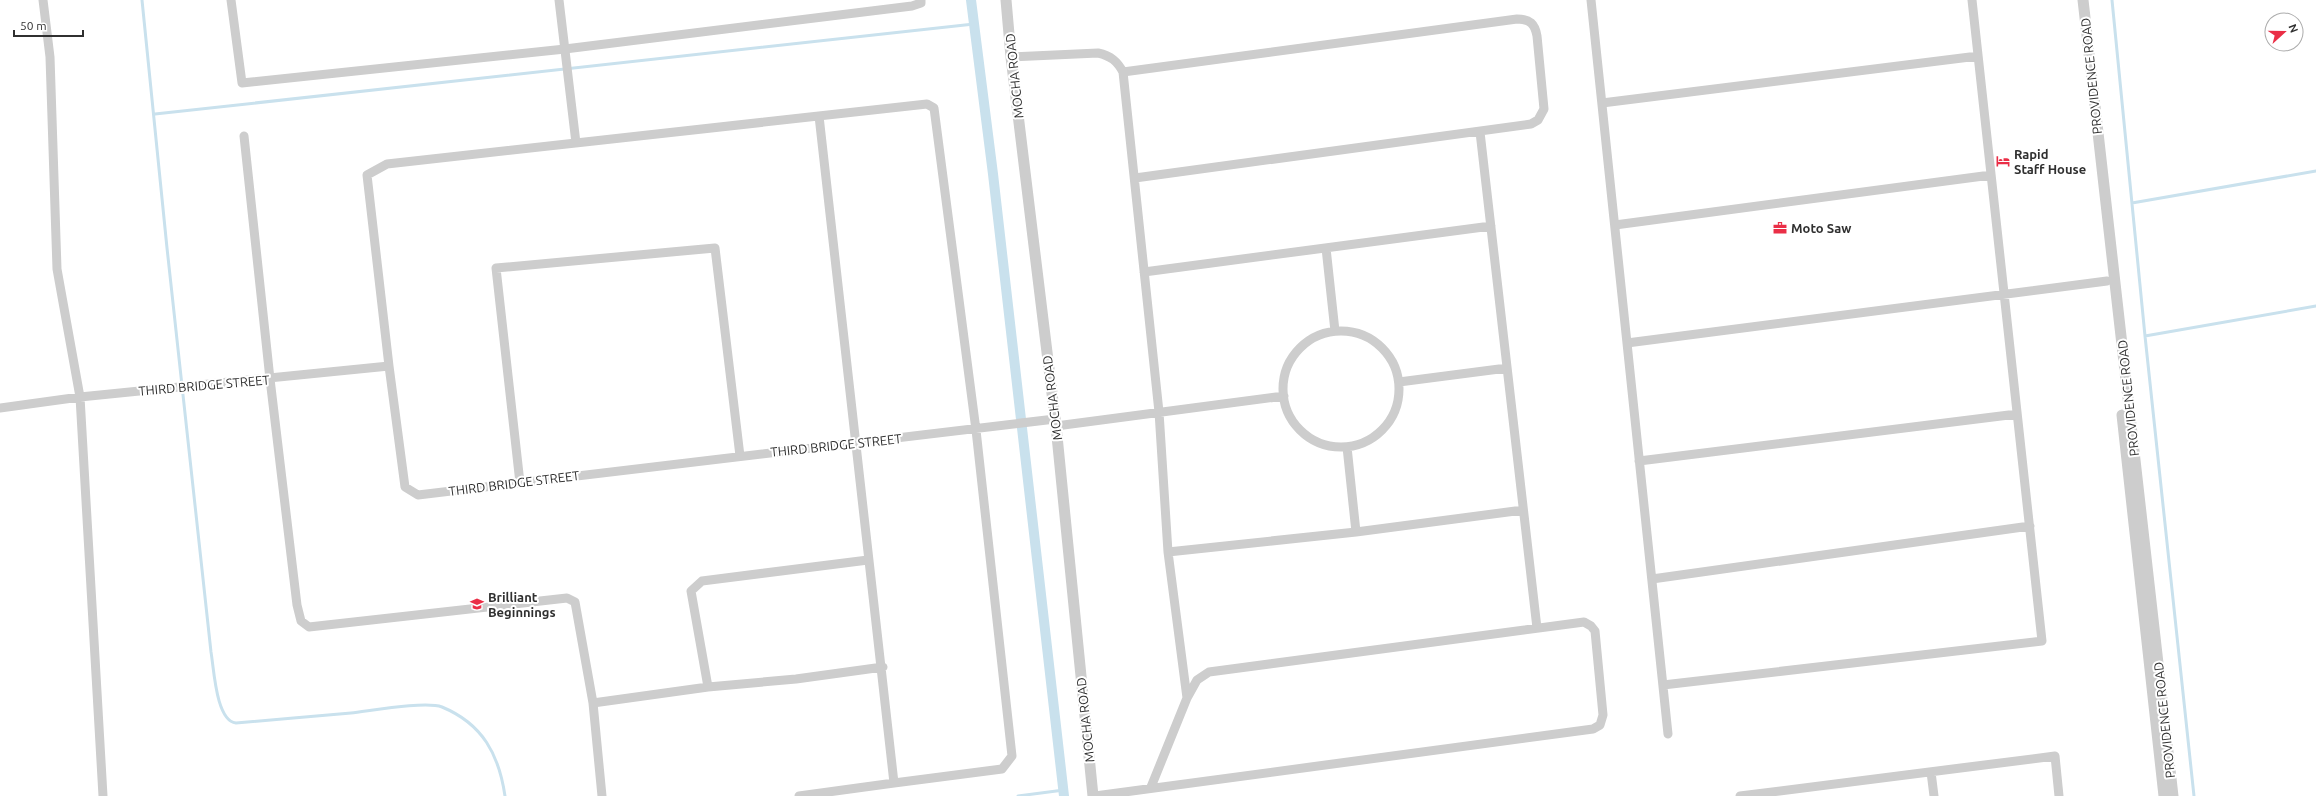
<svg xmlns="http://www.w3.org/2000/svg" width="2316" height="796" viewBox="0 0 2316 796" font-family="Ubuntu,sans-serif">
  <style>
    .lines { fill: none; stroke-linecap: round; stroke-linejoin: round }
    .stream { stroke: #c9e1ed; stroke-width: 3 }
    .canal { stroke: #c9e1ed; stroke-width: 10 }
    .minor { stroke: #cdcdcd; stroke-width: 9 }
    .tertiary { stroke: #cdcdcd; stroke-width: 11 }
    .labels { text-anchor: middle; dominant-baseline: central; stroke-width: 4; stroke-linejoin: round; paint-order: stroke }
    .street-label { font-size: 13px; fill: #303030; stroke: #fff }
    .poi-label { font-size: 13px; font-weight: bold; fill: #303030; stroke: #fff; text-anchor: start }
  </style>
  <rect width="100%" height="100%" fill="#fff"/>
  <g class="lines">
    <!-- stream -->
    <path class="stream" d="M142,0L167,248L211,652C214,669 216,721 236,723C274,720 313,716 351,713C370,711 425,701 442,707C483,724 499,755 505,796
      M2112,0L2145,336L2194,796
      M155,114L974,24
      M2132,203L2316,171
      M2145,336L2316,306
      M1018,796L1064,790"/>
    <!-- canal -->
    <path class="canal" d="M971,0L993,174L1064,796"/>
    <!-- minor -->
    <path class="minor" d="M43,0L50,57L57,269L80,397L103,796
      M231,0L242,83L565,49L912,6L921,3V0
      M559,0L576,143
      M1591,0L1668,734
      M1011,57L1098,53C1111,56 1117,61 1123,72L1159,412L1168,552L1187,698
      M1123,72L1517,19C1530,19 1535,24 1537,36L1544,109L1538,120L1531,124L1135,178
      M1602,103L1978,56
      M1480,132L1537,628
      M244,136L270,379L297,605L301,621L309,627L567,598L575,602L593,703L602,796
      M1615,225L1991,175
      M1326,248L1335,331
      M1144,272L1491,226
      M1283 389a58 58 0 1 1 116 0a58 58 0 1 1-116 0Z
      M1627,343L2107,281
      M389,366L367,175L387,164L927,104L934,108L976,430L1012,756L1002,769L894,783L819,116
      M1399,382L1507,368
      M0,408L80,397L389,366L405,487L418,495L1055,419
      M1056,426L1284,396
      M1347,447L1356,532
      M1639,461L2017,414
      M520,483L496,268L715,248L740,456
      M1168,552L1356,532L1523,510
      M1652,579L2030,526
      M1663,685L2042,641L1972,0
      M708,687L691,591L702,581L868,560
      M593,703L708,687L796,679L883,667
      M1931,772L1934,796
      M799,796L894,783
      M1095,796L1593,729L1600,725L1603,715L1595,631L1591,626L1584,622L1209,672L1197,680L1187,698L1151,787
      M1740,796L2055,756L2059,796"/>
    <!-- tertiary -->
    <path class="tertiary" d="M1006,0L1011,57L1056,426L1093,796
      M2083,0L2173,796
      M2122,415L2164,796"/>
  </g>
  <!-- icons -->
  <defs>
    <g id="hotel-bare" transform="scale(1.08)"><path d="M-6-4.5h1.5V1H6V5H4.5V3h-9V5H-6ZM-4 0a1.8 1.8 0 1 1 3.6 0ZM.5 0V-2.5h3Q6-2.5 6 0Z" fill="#ea2e46" stroke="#fff" stroke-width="2.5" paint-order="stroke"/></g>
    <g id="office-bare" transform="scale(1.08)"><path d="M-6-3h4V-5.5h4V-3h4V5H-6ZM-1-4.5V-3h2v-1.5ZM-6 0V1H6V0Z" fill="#ea2e46" stroke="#fff" stroke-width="2.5" paint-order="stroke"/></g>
    <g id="school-bare" transform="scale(1.08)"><path d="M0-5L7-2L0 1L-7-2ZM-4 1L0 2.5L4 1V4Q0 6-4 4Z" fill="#ea2e46" stroke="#fff" stroke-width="2.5" paint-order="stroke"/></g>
  </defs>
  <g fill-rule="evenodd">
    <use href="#hotel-bare" x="2003" y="161"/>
    <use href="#office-bare" x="1780" y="228"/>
    <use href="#school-bare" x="477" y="604"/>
  </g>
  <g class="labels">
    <!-- street labels -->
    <g class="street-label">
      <text transform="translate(1014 76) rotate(-96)">MOCHA ROAD</text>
      <text transform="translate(2091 76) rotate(-96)">PROVIDENCE ROAD</text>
      <text transform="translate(204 385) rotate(-5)">THIRD BRIDGE STREET</text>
      <text transform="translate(1052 398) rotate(-97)">MOCHA ROAD</text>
      <text transform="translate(2128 398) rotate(-96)">PROVIDENCE ROAD</text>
      <text transform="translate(836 445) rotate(-6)">THIRD BRIDGE STREET</text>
      <text transform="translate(514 483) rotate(-7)">THIRD BRIDGE STREET</text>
      <text transform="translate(1085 720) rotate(-96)">MOCHA ROAD</text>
      <text transform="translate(2164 720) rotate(-96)">PROVIDENCE ROAD</text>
    </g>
    <!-- poi labels -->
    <g class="poi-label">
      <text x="2014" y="154">Rapid<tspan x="2014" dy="15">Staff House</tspan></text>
      <text x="1791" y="228">Moto Saw</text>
      <text x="488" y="597">Brilliant<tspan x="488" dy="15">Beginnings</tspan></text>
    </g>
  </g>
  <!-- north arrow -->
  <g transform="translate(2284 32) rotate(69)"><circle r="19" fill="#ffffff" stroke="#acacac"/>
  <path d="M0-3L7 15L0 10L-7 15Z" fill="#ea2e46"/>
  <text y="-6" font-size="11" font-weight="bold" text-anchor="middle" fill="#303030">N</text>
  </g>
  <!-- scale -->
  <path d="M14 30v6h69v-6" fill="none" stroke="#303030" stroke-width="2"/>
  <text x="20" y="30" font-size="12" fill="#303030" stroke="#ffffff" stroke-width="3" paint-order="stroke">50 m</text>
</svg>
